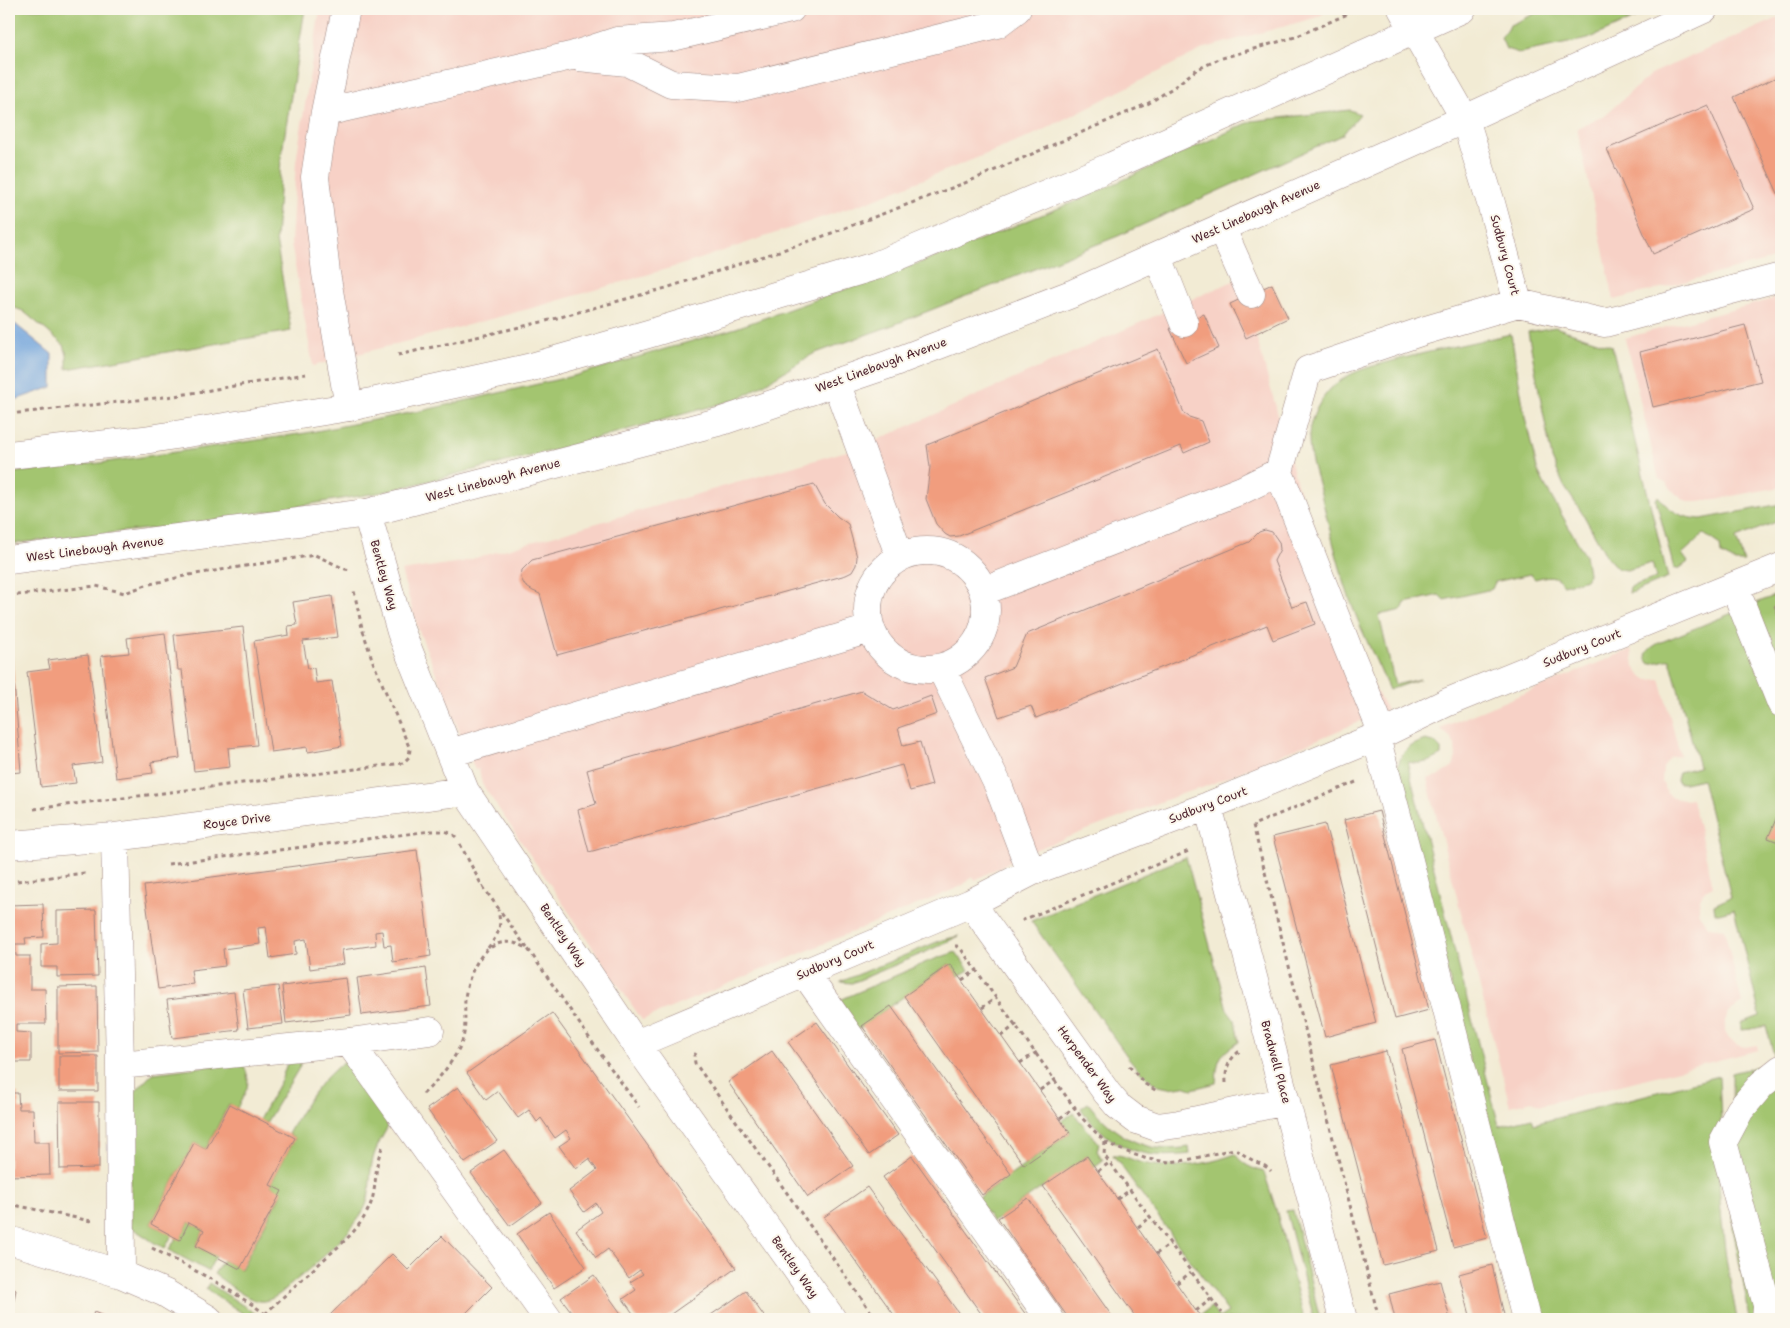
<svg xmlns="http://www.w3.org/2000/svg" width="1790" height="1328" viewBox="0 0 1790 1328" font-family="'Shantell Sans',sans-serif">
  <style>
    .built { fill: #f7d1c6 }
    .green { fill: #a3c56f; stroke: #76724d }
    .water { fill: #6fa3db; stroke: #5c6183 }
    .building { fill: #f19d7e }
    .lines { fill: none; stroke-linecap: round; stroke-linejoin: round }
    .minor-casing { stroke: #9e8580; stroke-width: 29 }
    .major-casing { stroke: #9e8580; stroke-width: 29 }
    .path { stroke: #9e8580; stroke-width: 3; stroke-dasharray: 4 4; stroke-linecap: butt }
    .minor { stroke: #fff; stroke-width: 28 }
    .major { stroke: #fff; stroke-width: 28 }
    .labels { text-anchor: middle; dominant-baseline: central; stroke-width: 4; stroke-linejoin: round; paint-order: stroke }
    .street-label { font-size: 12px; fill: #4a1f2b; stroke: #fbf7ec }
  </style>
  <rect width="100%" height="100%" fill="#fbf7ec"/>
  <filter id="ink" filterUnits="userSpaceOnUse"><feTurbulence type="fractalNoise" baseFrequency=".02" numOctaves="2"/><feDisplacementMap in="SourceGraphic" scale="10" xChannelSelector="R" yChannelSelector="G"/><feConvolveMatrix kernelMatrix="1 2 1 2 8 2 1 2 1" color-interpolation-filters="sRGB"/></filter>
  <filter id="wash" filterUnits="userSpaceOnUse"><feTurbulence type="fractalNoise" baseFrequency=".0096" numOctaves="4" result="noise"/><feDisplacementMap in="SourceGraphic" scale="20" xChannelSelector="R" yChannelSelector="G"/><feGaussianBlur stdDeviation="1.12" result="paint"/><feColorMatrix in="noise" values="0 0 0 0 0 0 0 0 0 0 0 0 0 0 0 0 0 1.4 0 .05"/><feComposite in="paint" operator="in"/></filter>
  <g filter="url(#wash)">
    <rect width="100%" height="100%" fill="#f2ebd4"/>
    <!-- built -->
    <path class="built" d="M320,9H1330L1318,17L1205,48L1029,137L864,203L694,261L536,307L313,366L291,243L296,162Z
      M1781,17V257L1614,300L1577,128L1604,116L1651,74Z
      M1240,278L1334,617L1387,710L1202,788L1187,792L1024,854L975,880L973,876L962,886L642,1020L482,784L479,769L475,770L417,626L401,571L462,562L864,446Z
      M1781,297V487L1699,502H1691L1682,499L1673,491L1667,483L1659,479L1625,338Z
      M1632,649L1634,667L1640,675L1648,680L1660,679L1680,755L1671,757L1666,763L1663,768L1662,782L1668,794L1673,798L1684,800L1692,799L1713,886L1705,890L1700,899L1698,908L1699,914L1709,927L1724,929L1742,1003L1729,1012L1725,1021V1031L1729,1038L1737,1045L1745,1047L1757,1045L1758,1050L1541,1105L1532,1101L1510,1106L1427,779L1440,775L1453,766L1456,757L1455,745L1450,737L1440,728Z"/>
    <!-- green -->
    <path class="green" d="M9,9H305L281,158L276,240L291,331L67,369V355L64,345L23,311L15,308L9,309Z
      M1545,9H1656L1588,39L1519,53L1506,49L1501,38L1510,25Z
      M1350,110L1360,114L1342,135L1118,236L893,325L813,354L741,398L551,451L383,492L185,525L9,544V473L100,463L306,433L425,410L577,375L736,328L939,256L1079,200L1252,121Z
      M1555,327L1612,346L1668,578L1634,592L1629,593L1630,587L1656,578L1652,563L1627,570L1618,569L1607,557L1584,516L1564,486L1552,459L1528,332Z
      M1511,334L1525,417L1537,469L1549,493L1585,555L1588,573L1587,579L1563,585C1556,573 1547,576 1535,579L1530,574L1495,582L1492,589L1444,600L1439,595L1405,603L1402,610L1379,615L1395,685L1420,679L1389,690C1377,661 1362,633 1351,603C1339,568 1330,531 1321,494C1316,475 1308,455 1309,435C1310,416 1323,394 1337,383C1356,368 1382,364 1404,358C1440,349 1475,342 1511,334Z
      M1658,496C1669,511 1682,518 1701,519L1781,504V520L1736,538L1744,562H1735L1721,555L1720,545L1704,534L1682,554L1688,562L1680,568L1674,569L1656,500Z
      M1781,593V1319H1750L1733,1228L1732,1073L1776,1062L1766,1026L1751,1029L1741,1030V1023L1760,1016L1734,909L1719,913H1715L1714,905L1731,897L1702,779L1684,783H1678L1677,779L1679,772L1699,767L1670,659L1650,664C1641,654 1650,648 1659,643Z
      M1425,740L1434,742L1441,749V755C1432,762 1419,765 1409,762L1408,766L1499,1126L1532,1118L1534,1124L1719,1076L1721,1121L1719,1172L1720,1202L1726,1259L1737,1319H1534L1397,769C1402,750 1407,747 1425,740Z
      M1186,857L1227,1009L1235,1020L1239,1042C1217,1056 1218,1059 1216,1083L1192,1089L1183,1086L1169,1088L1158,1086L1141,1073L1127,1056L1031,921Z
      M959,936L926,952L852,983L840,982L942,940Z
      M956,952L969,970L959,976L949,964L856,1031L840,1000L929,961Z
      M298,1055L301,1062L299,1068L266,1123L259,1120L282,1078L289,1057Z
      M348,1059L393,1118C385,1132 375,1147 372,1163C369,1177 371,1191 366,1205C354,1235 306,1271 281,1293C274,1298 267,1302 259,1301C245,1299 226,1282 214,1274L223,1260L241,1269L282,1192L270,1185L295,1138L288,1134C303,1107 321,1077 348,1059Z
      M242,1062C253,1082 247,1090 237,1108L229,1104L206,1149L194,1143L151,1224L172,1235L165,1248L156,1244L131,1227L130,1097L153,1073Z
      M1088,1103C1114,1136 1146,1155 1189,1147L1190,1154C1153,1159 1122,1153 1096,1126C1090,1121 1085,1116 1081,1108Z
      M1073,1113L1099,1143L1097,1151L1103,1160L1094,1167L1087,1156L993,1222L977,1199L1070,1133L1062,1121Z
      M1235,1154C1243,1165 1251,1168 1264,1172L1276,1209L1304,1319H1203L1200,1315L1211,1307L1219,1318L1228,1312L1113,1155C1123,1154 1133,1161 1143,1163C1172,1170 1207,1165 1235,1154Z
      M1293,1210L1320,1319H1314L1286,1211Z
      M189,1222L204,1230L196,1246L216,1256L208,1271L169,1250L176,1238L180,1239Z
      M209,1283L259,1316L263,1319H251L206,1289Z"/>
    <!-- water -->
    <path class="water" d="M15,324L52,354V387L12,401L9,400V329Z"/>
    <g id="blocks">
      <!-- building -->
      <path class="building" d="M1781,75V200L1734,97Z
        M1708,105L1754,209L1653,254L1607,149Z
        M1272,284L1288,318L1246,338L1230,304Z
        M1204,314L1219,348L1186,363L1170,329Z
        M1745,325L1761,381L1653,407L1640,352Z
        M1158,349L1184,413L1189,417L1201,421L1209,442L1184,453L1181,446L959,536L950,537L945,534L936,524L926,499L930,467L927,445Z
        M814,484L825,504L838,517L848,524L857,557L856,565L852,572L846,575L557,655L540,594L533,591L525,586L521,578L522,570L532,560Z
        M1265,530L1272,532L1279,542L1280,549L1274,561L1292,607L1307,602L1315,624L1273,640L1267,625L1036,718L1031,706L999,717L985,678L1013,667L1027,634L1249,542L1259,532Z
        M332,596L338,637L303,641L308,669L314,668L316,683L332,681L342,746L308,752L307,747L271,752L254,641L289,635L288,626L297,625L293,602Z
        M1781,604V622L1774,606Z
        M243,627L257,745L228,748L230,767L194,771L182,670H178L174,635Z
        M165,633L180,758L151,762L153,773L116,778L101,656L129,653L127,638Z
        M9,655H12L21,772L9,773Z
        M88,655L102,762L73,766L76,783L41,787L27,672L50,669L48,660Z
        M862,691L893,710L931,696L937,714L898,728L903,746L920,742L932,785L910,791L902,765L589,852L578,810L596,804L587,770Z
        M1781,807V843L1768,838Z
        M1379,811L1429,1010L1395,1019L1344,820Z
        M1325,824L1376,1023L1325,1037L1273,837Z
        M417,850L431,956L393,962L391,945L384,946L382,931L375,932L376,945L342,950L344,964L310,969L306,939L295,941L296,954L270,958L266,927L258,928L260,944L223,949L225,966L191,970L193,984L158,989L144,886Z
        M43,904L44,937L25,938L26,944H15L16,956H30V989H45L46,1024H16V1032L31,1033V1062H9V905Z
        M96,910L98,976L57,977V967H41V944L57,943V911Z
        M950,964L1070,1133L1024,1165L904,996Z
        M426,968L431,1006L362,1015L357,978Z
        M346,978L351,1015L286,1023L282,986Z
        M97,986L98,1052L58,1053V987Z
        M278,986L283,1024L248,1028L243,990Z
        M234,992L239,1030L172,1038L167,1000Z
        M891,1006L1011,1174L982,1195L862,1026Z
        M552,1013L736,1268L664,1319H637L623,1299L636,1290L630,1282L643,1274L640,1270L629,1278L608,1249L596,1258L576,1230L601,1212L596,1203L584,1212L569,1191L597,1170L589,1159L576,1169L559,1146L571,1138L566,1130L555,1138L541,1118L537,1122L529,1110L518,1118L498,1091L486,1100L467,1073Z
        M817,1022L898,1135L869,1155L788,1042Z
        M1435,1040L1487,1238L1453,1247L1402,1049Z
        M772,1051L853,1166L808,1197L728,1082Z
        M1386,1051L1439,1251L1383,1265L1331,1065Z
        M59,1056H98V1091H59Z
        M9,1071H12L13,1093H18L19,1109H33L34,1142H49L50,1175L9,1176Z
        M458,1087L497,1141L465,1163L427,1109Z
        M59,1102H99V1168L60,1169Z
        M230,1104L295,1138L270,1185L282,1191L240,1269L196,1246L204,1230L189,1222L180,1240L151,1224L194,1143L206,1149Z
        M504,1150L542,1203L510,1226L471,1173Z
        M912,1156L1029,1319H985L883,1177Z
        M1087,1156L1196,1311L1203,1319H1137L1043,1186Z
        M867,1187L963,1319H897L824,1217Z
        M1028,1198L1114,1319H1069L998,1218Z
        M549,1212L586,1267L554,1288L517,1234Z
        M442,1236L492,1287L460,1319H326L392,1254L408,1270Z
        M1492,1265L1505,1319H1471L1459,1274Z
        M594,1275L612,1301L625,1319H577L561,1298Z
        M1440,1281L1450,1319H1395L1389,1294Z
        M9,1288L16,1290L10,1319H9Z
        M746,1291L766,1319H705Z
        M94,1312L110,1319H91Z"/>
    </g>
  </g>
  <g filter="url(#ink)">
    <use href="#blocks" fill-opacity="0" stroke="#9e8580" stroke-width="1"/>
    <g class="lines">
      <!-- minor casing -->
      <g class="minor-casing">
        <path id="minor" d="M346,9L325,112L315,177L326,273L349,407
          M1402,9L1465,119L1491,203L1518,303L1605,323L1781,277
          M579,57L627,62L671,84L738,88L997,24L1017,9
          M325,112L571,56L617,41L673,37L791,9
          M1221,227L1251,294
          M1158,257L1184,323
          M836,382L900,557
          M1279,472L1347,646L1383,734
          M367,513L401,632L465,791L636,1044L832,1319
          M868 610a59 59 0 1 1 118 0a59 59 0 1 1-118 0Z
          M1734,586L1781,703
          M984,591L1242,490L1279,472L1308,370L1426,330L1518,303
          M941,668L998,785L1031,872
          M1376,737L1405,845L1526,1319
          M450,753L870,629
          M1208,806L1343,1319
          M115,837L120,1065L121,1274
          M9,845L115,837L465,791
          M971,903L1107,1093L1118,1106L1135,1119L1157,1127L1179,1124L1286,1101
          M804,972L1050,1319
          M349,1042L548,1319
          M636,1044L971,903L1031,872L1208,806L1376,737L1448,702L1781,567
          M120,1065L349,1042L430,1031
          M9,1240L121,1274L165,1293L208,1319
          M1766,1319L1767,1305L1723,1142L1740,1110L1762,1084L1781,1069"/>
      </g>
      <!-- major casing -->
      <g class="major-casing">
        <path id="major" d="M9,455L144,440L349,407L528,368L648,334L875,266L1112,166L1462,9
          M9,560L367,513L722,421L887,365L1074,293L1465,119L1704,9"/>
      </g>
      <!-- path -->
      <path class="path" d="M398,355L546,321L666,288L813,240L970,181L1149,103L1174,87L1196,70L1219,59L1295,37L1350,13
        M9,414L174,396L306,374
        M9,596L96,586L125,593L146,585L189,575L315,555L345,569L352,570
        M1356,782L1253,825L1379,1319
        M34,809L403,763L409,757L410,749L373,662L362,628L354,591
        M460,844L481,884L527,948
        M168,864L431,831C440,831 449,830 456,837
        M9,882L85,873
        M1024,921L1023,920L1189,851
        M955,946H957L961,949L1081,1117L1105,1142L1124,1151L1147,1159L1169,1162L1187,1160L1234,1149C1240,1151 1243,1155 1249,1158C1256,1163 1265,1164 1271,1171
        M488,948C499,933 502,929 498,910
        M962,980L978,969
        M982,1008L997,997
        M1001,1036L1017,1024
        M696,1053L694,1056L695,1063L876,1319
        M1020,1063L1037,1052
        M1129,1066L1145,1084L1157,1091
        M1226,1083C1225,1068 1229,1059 1241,1050
        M1040,1090L1056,1079
        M423,1094C438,1081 458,1056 463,1038C467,1023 463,1007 466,992C472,960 494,928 528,949L597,1049L639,1107
        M1060,1118L1076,1106
        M1105,1142L1104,1155L1222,1313
        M1098,1171L1109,1163
        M1117,1199L1130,1190
        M9,1204L91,1221
        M1138,1227L1151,1217
        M152,1248L211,1279L253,1305L272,1319
        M1156,1254L1170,1244
        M1177,1283L1191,1272
        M1196,1311L1211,1299
        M265,1314C283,1297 301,1280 319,1264C337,1247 357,1233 368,1210C379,1189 372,1165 384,1144"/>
      <!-- minor -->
      <use href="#minor" class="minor"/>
      <!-- major -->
      <use href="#major" class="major"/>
    </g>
  </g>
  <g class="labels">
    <!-- street labels -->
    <g class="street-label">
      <text transform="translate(1256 212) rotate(-24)">West Linebaugh Avenue</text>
      <text transform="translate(1505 255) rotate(75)">Sudbury Court</text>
      <text transform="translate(881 365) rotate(-20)">West Linebaugh Avenue</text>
      <text transform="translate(493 480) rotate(-15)">West Linebaugh Avenue</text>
      <text transform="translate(95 549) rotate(-7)">West Linebaugh Avenue</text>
      <text transform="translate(384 575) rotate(74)">Bentley Way</text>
      <text transform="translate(1582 648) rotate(-22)">Sudbury Court</text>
      <text transform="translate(1208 805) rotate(-21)">Sudbury Court</text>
      <text transform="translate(237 821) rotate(-7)">Royce Drive</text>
      <text transform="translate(563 935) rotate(56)">Bentley Way</text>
      <text transform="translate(835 960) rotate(-23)">Sudbury Court</text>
      <text transform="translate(1276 1062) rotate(75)">Bradwell Place</text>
      <text transform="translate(1087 1064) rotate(54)">Harpender Way</text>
      <text transform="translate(795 1267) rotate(55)">Bentley Way</text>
    </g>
  </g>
  <!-- margin -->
  <rect width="1790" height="1328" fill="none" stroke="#fbf7ec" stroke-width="30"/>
</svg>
